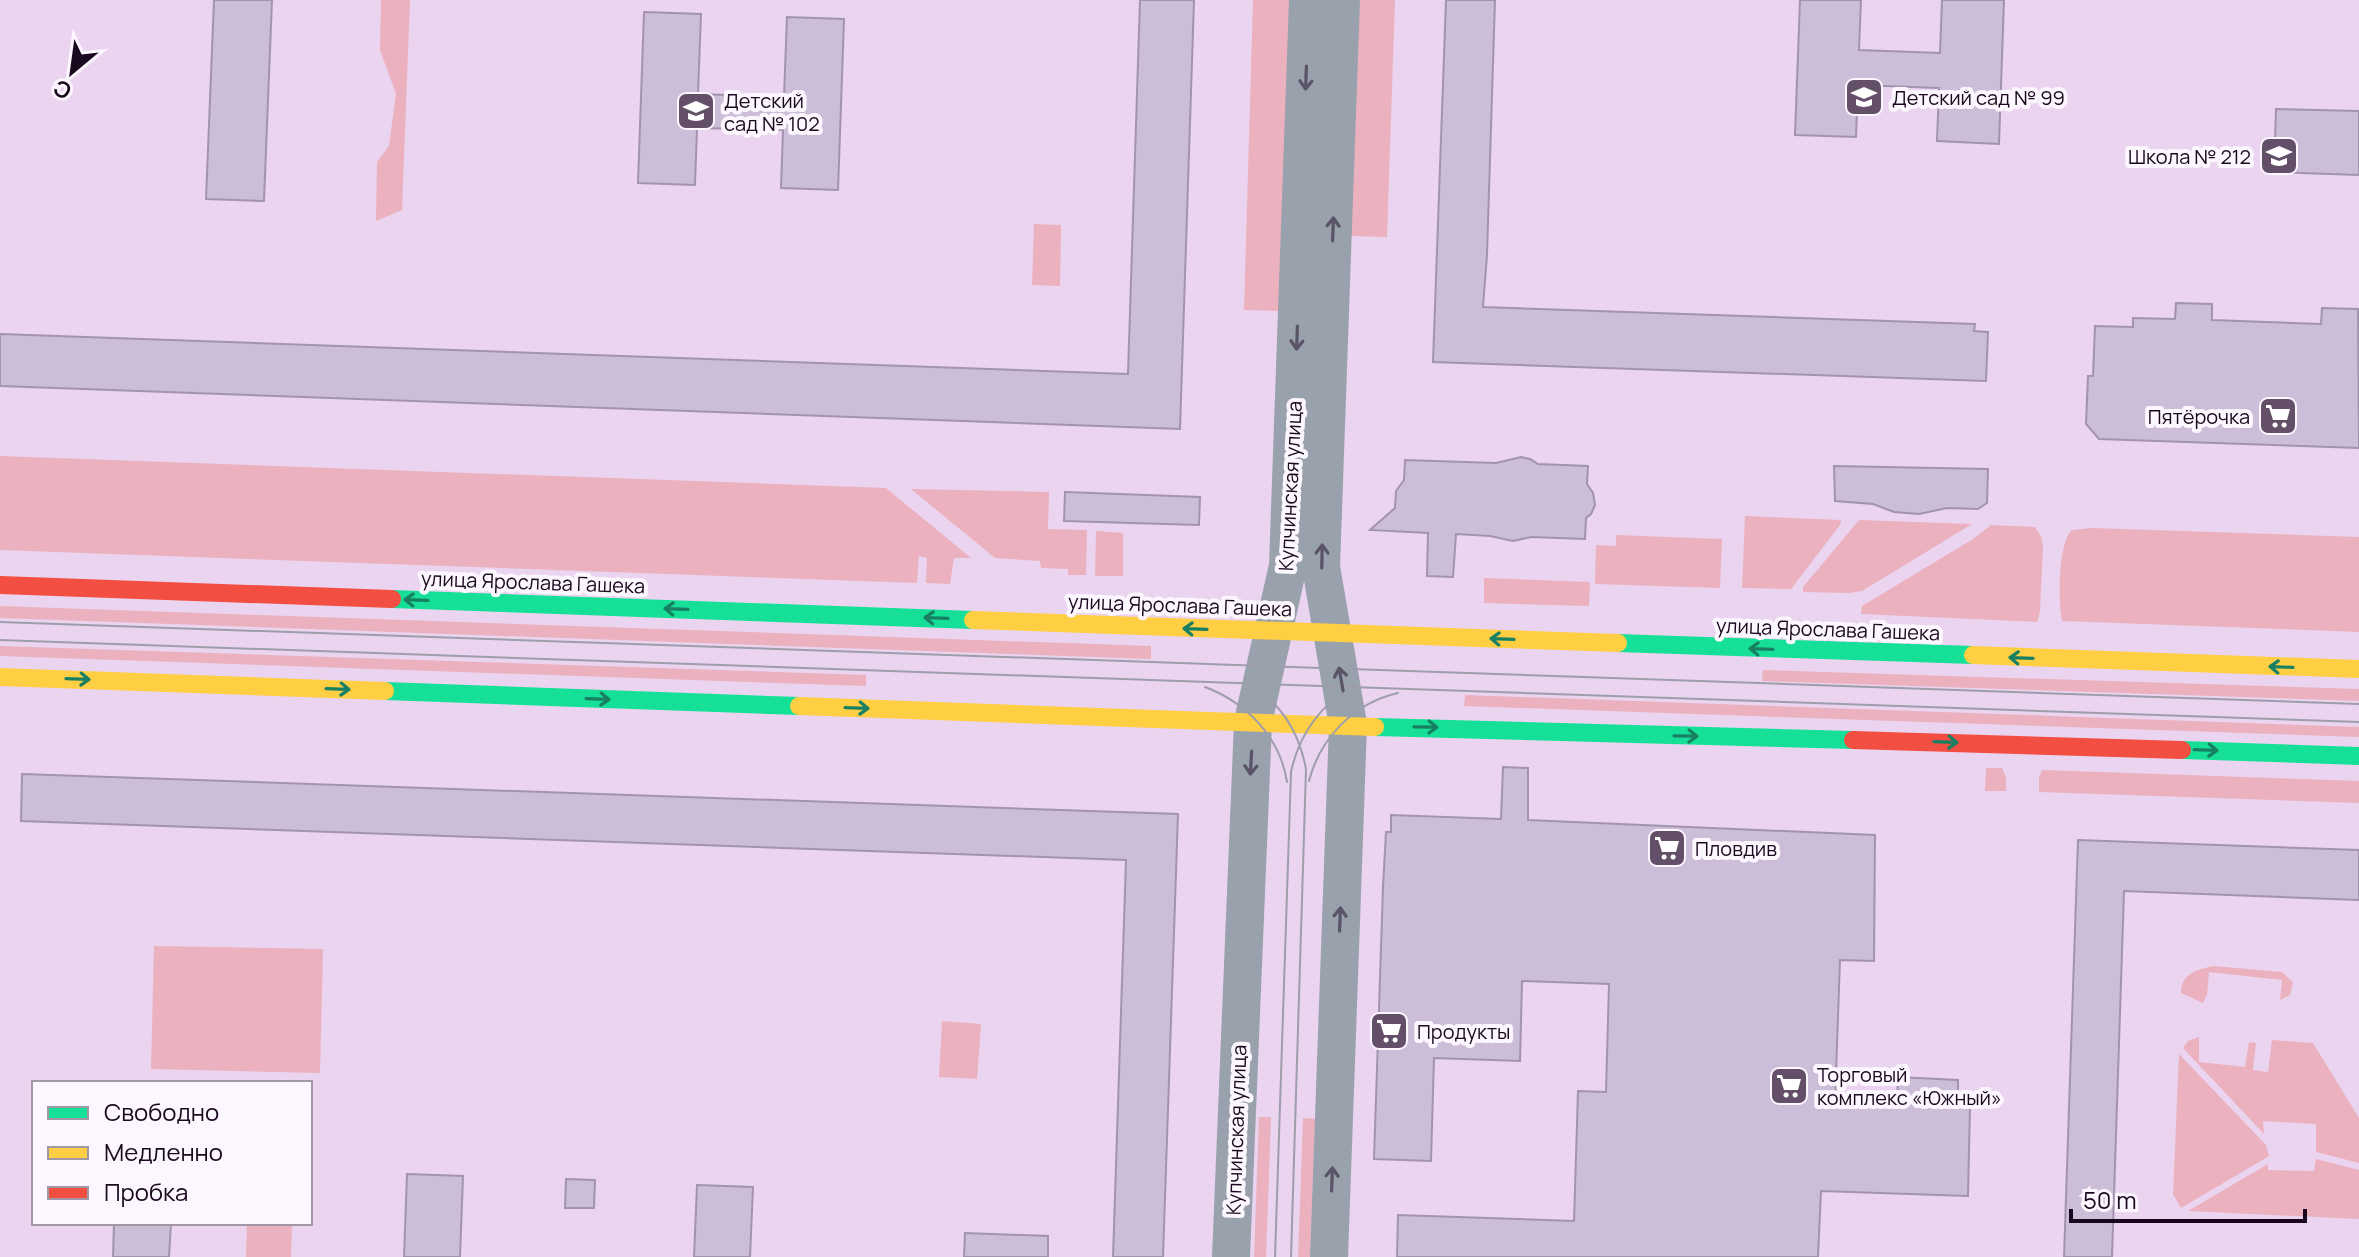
<svg xmlns="http://www.w3.org/2000/svg" width="2359" height="1257" viewBox="0 0 2359 1257" font-family="Manrope,sans-serif">
  <style>
    .green { fill: #ebb1be }
    .building { fill: #ccbdd9; stroke: #a294ad; stroke-width: 2 }
    .lines { fill: none; stroke-linecap: round; stroke-linejoin: round }
    .street { stroke: #98a1ac; stroke-width: 38 }
    .fast { stroke: #16e098; stroke-width: 18 }
    .slow { stroke: #ffcf43; stroke-width: 18 }
    .jam { stroke: #f24e42; stroke-width: 18 }
    .tram { stroke: #9e9daa; stroke-width: 2 }
    .oneway { stroke: #595466 }
    .oneway2 { stroke: #187f62 }
    .labels { text-anchor: middle; dominant-baseline: central; stroke-width: 8; stroke-linejoin: round; paint-order: stroke }
    .poi-label { font-size: 20px; fill: #1a081f; stroke: #fcf7fe; text-anchor: start }
    .street-label { font-size: 20px; fill: #1a081f; stroke: #fcf7fe }
  </style>
  <rect width="100%" height="100%" fill="#ead4f0"/>
  <!-- green -->
  <path class="green" d="M381,0H410L402,210L376,221L377,162L389,146L396,94L380,50Z
    M1253,0H1291L1282,311L1244,310Z
    M1358,0H1395L1387,237L1350,236Z
    M1034,224L1061,225L1060,286L1032,285Z
    M0,456L886,488L971,558H954L950,584L926,583L927,558L919,556L917,583L0,550Z
    M911,489L1049,492L1048,529L1087,530L1086,575H1068V569L1041,568L1040,561L995,558Z
    M1745,516L1841,520L1840,525L1791,589L1742,588Z
    M1859,520L1972,524L1862,591L1849,593L1803,592V587Z
    M1991,525L2035,527L2041,536L2043,546L2040,611L2037,622L1861,614L1862,606L1973,539Z
    M2092,528L2359,537V632L2062,621C2058,602 2058,543 2072,530Z
    M1096,531L1123,533V576H1095Z
    M1616,535L1722,539L1720,588L1595,584L1596,545L1616,546Z
    M1484,578L1590,582L1589,606L1484,603Z
    M0,606L1151,646V659L0,618Z
    M0,646L866,675V686L0,656Z
    M1763,670L2359,689V701L1762,681Z
    M1465,695L2359,727V737L1464,706Z
    M1986,768H2002L2006,777V791H1985Z
    M2042,770L2359,781V803L2039,792V777Z
    M154,946L323,949L320,1073L151,1069Z
    M2213,966L2282,972L2293,982L2290,995L2280,1000L2282,980L2209,972L2207,995L2203,1003L2181,993C2181,973 2197,970 2213,966Z
    M942,1021L981,1024L977,1079L939,1077Z
    M2199,1037V1062L2245,1067L2249,1042L2256,1043L2253,1070L2268,1072L2272,1040L2313,1043L2359,1118V1163L2316,1152V1124L2263,1121L2264,1134L2183,1048L2188,1041Z
    M2179,1054L2266,1145L2269,1156L2181,1208L2173,1194Z
    M1259,1117H1271L1266,1257H1254Z
    M1303,1118L1315,1119L1310,1257H1298Z
    M2316,1159L2359,1170V1219L2188,1211L2268,1164V1170L2314,1171Z
    M247,1223H292L291,1257H246Z"/>
  <!-- building -->
  <path class="building" d="M214,0H272L264,201L206,199Z
    M1140,0H1194L1180,429L0,386V334L1128,374Z
    M1446,0H1495L1487,255L1483,307L1975,324L1974,331L1988,332L1986,381L1433,362Z
    M1800,0H1861L1859,50L1940,53L1942,0H2004L1999,144L1937,141L1939,88L1858,85L1856,137L1795,135Z
    M644,12L701,14L698,94L784,97L787,17L844,19L838,190L781,188L783,130L697,128L695,185L638,183Z
    M2276,109L2359,111V175L2274,172Z
    M2176,303L2212,304V320L2321,324L2322,308L2358,309L2359,448L2099,439L2086,424L2088,376H2093L2095,326L2133,327V318L2175,319Z
    M1521,457L1530,459L1538,464L1588,466L1587,484L1593,493L1595,505L1591,514L1586,518L1585,539L1531,537L1513,541L1490,536L1456,534L1453,577L1427,576L1428,533L1370,530L1395,508L1396,491L1404,480L1405,460L1496,463Z
    M1834,466L1988,469L1987,503L1978,509L1947,508L1919,514L1894,512L1873,504L1835,501Z
    M1065,492L1200,497L1199,525L1064,521Z
    M1503,767L1528,768V820L1875,835L1874,961L1840,960L1835,1102L1897,1104L1898,1077L1958,1080V1106H1970L1968,1196L1821,1191L1818,1257H1397L1398,1215L1574,1221L1578,1091L1606,1092L1609,984L1522,981L1520,1061L1434,1058L1431,1161L1374,1159L1383,887L1386,832H1391V815L1501,819Z
    M22,774L1178,814L1163,1257H1113L1126,860L21,821Z
    M2078,840L2359,850V900L2124,891L2112,1257H2064Z
    M407,1174L463,1176L460,1257H404Z
    M566,1179L595,1180L594,1208H565Z
    M697,1185L753,1187L750,1257H694Z
    M114,1223H171L169,1257H113Z
    M965,1233L1048,1236V1257H964Z"/>
  <g class="lines">
    <!-- street -->
    <path class="street" d="M1231,1257L1253,722L1288,566L1308,0
      M1329,1257L1348,725L1321,567L1341,0"/>
    <!-- fast -->
    <path class="fast" d="M392,599L973,620
      M1618,643L1973,655
      M385,691L799,706
      M1375,727L1853,740
      M2182,750L2359,756"/>
    <!-- slow -->
    <path class="slow" d="M973,620L1618,643
      M1973,655L2359,669
      M0,677L385,691
      M799,706L1375,727"/>
    <!-- jam -->
    <path class="jam" d="M0,585L392,599
      M1853,740L2182,750"/>
    <!-- tram -->
    <path class="tram" d="M0,622L2359,704
      M0,640L2359,722
      M1250,683C1282,705 1299,732 1306,769L1291,1257
      M1205,687C1247,703 1280,737 1287,782
      M1309,781C1320,738 1354,703 1398,693
      M1275,1257L1291,772C1299,734 1320,706 1353,685"/>
  </g>
  <!-- one-way arrows -->
  <defs><path id="oneway-shaft" d="M-6 0H5M1.5-3L5.5 0L1.5 3" fill="none" stroke-width="1.6" stroke-linecap="round" stroke-linejoin="round" transform="scale(2)"/></defs>
  <g class="oneway">
    <use href="#oneway-shaft" transform="translate(1306 78) rotate(92)"/>
    <use href="#oneway-shaft" transform="translate(1333 229) rotate(-88)"/>
    <use href="#oneway-shaft" transform="translate(1297 338) rotate(92)"/>
    <use href="#oneway-shaft" transform="translate(1322 556) rotate(-89)"/>
    <use href="#oneway-shaft" transform="translate(1341 679) rotate(-100)"/>
    <use href="#oneway-shaft" transform="translate(1251 763) rotate(93)"/>
    <use href="#oneway-shaft" transform="translate(1340 919) rotate(-88)"/>
    <use href="#oneway-shaft" transform="translate(1332 1179) rotate(-88)"/>
  </g>
  <g class="oneway2">
    <use href="#oneway-shaft" transform="translate(416 600) rotate(-178)"/>
    <use href="#oneway-shaft" transform="translate(676 609) rotate(-178)"/>
    <use href="#oneway-shaft" transform="translate(936 618) rotate(-178)"/>
    <use href="#oneway-shaft" transform="translate(1195 629) rotate(-178)"/>
    <use href="#oneway-shaft" transform="translate(1502 639) rotate(-178)"/>
    <use href="#oneway-shaft" transform="translate(1761 649) rotate(-178)"/>
    <use href="#oneway-shaft" transform="translate(2021 658) rotate(-178)"/>
    <use href="#oneway-shaft" transform="translate(2281 667) rotate(-178)"/>
    <use href="#oneway-shaft" transform="translate(78 679) rotate(2)"/>
    <use href="#oneway-shaft" transform="translate(338 689) rotate(2)"/>
    <use href="#oneway-shaft" transform="translate(598 699) rotate(2)"/>
    <use href="#oneway-shaft" transform="translate(857 708) rotate(2)"/>
    <use href="#oneway-shaft" transform="translate(1426 727) rotate(1)"/>
    <use href="#oneway-shaft" transform="translate(1686 736) rotate(1)"/>
    <use href="#oneway-shaft" transform="translate(1946 742) rotate(2)"/>
    <use href="#oneway-shaft" transform="translate(2206 750) rotate(2)"/>
  </g>
  <!-- icons -->
  <defs>
    <g id="school-square" transform="scale(2)"><rect x="-9" y="-9" width="18" height="18" rx="4" fill="#634f68" stroke="#fcf7fe"/><path d="M0-5L7-2L0 1L-7-2ZM-4 1L0 2.5L4 1V4Q0 6-4 4Z" fill="#fff"/></g>
    <g id="supermarket-square" transform="scale(2)"><rect x="-9" y="-9" width="18" height="18" rx="4" fill="#634f68" stroke="#fcf7fe"/><path d="M-6-5.5h2.5l.6 2H6L4.5 2H-2.5L-4.4-4H-6ZM-1.5 3.2a1.3 1.3 0 1 0 .1 0ZM3 3.2a1.3 1.3 0 1 0 .1 0Z" fill="#fff"/></g>
  </defs>
  <g fill-rule="evenodd">
    <use href="#school-square" x="1864" y="97"/>
    <use href="#school-square" x="696" y="111"/>
    <use href="#school-square" x="2279" y="156"/>
    <use href="#supermarket-square" x="2278" y="416"/>
    <use href="#supermarket-square" x="1667" y="848"/>
    <use href="#supermarket-square" x="1389" y="1031"/>
    <use href="#supermarket-square" x="1789" y="1086"/>
  </g>
  <g class="labels">
    <!-- poi labels -->
    <g class="poi-label">
      <text x="1892" y="97">Детский сад № 99</text>
      <text x="724" y="100">Детский<tspan x="724" dy="23">сад № 102</tspan></text>
      <text x="2251" y="156" text-anchor="end">Школа № 212</text>
      <text x="2250" y="416" text-anchor="end">Пятёрочка</text>
      <text x="1695" y="848">Пловдив</text>
      <text x="1417" y="1031">Продукты</text>
      <text x="1817" y="1074">Торговый<tspan x="1817" dy="23">комплекс «Южный»</tspan></text>
    </g>
    <!-- street labels -->
    <g class="street-label">
      <text transform="translate(1290 486) rotate(-87)">Купчинская улица</text>
      <text transform="translate(533 582) rotate(2)">улица Ярослава Гашека</text>
      <text transform="translate(1180 605) rotate(2)">улица Ярослава Гашека</text>
      <text transform="translate(1828 629) rotate(2)">улица Ярослава Гашека</text>
      <text transform="translate(1236 1130) rotate(-88)">Купчинская улица</text>
    </g>
  </g>
  <!-- legend -->
  <rect x="32" y="1081" width="280" height="144" fill="#fcf7fe" stroke="#a297a5" stroke-width="2"/>
  <rect x="48" y="1107" width="40" height="12" fill="#16e098" stroke="#a297a5" stroke-width="2"/>
  <text x="104" y="1121" font-size="24" fill="#1a081f">Свободно</text>
  <rect x="48" y="1147" width="40" height="12" fill="#ffcf43" stroke="#a297a5" stroke-width="2"/>
  <text x="104" y="1161" font-size="24" fill="#1a081f">Медленно</text>
  <rect x="48" y="1187" width="40" height="12" fill="#f24e42" stroke="#a297a5" stroke-width="2"/>
  <text x="104" y="1201" font-size="24" fill="#1a081f">Пробка</text>
  <!-- north arrow -->
  <g transform="translate(72 72) rotate(209)" stroke="#fcf7fe" stroke-width="6" paint-order="stroke">
  <path d="M0-6L14 30L0 20L-14 30Z" fill="#1a081f"/>
  <text y="-12" font-size="22" font-weight="bold" text-anchor="middle" fill="#1a081f">С</text>
  </g>
  <!-- scale -->
  <path d="M2071 1209v12h234v-12" fill="none" stroke="#1a081f" stroke-width="4"/>
  <text x="2083" y="1209" font-size="24" fill="#1a081f" stroke="#fcf7fe" stroke-width="6" paint-order="stroke">50 m</text>
</svg>
